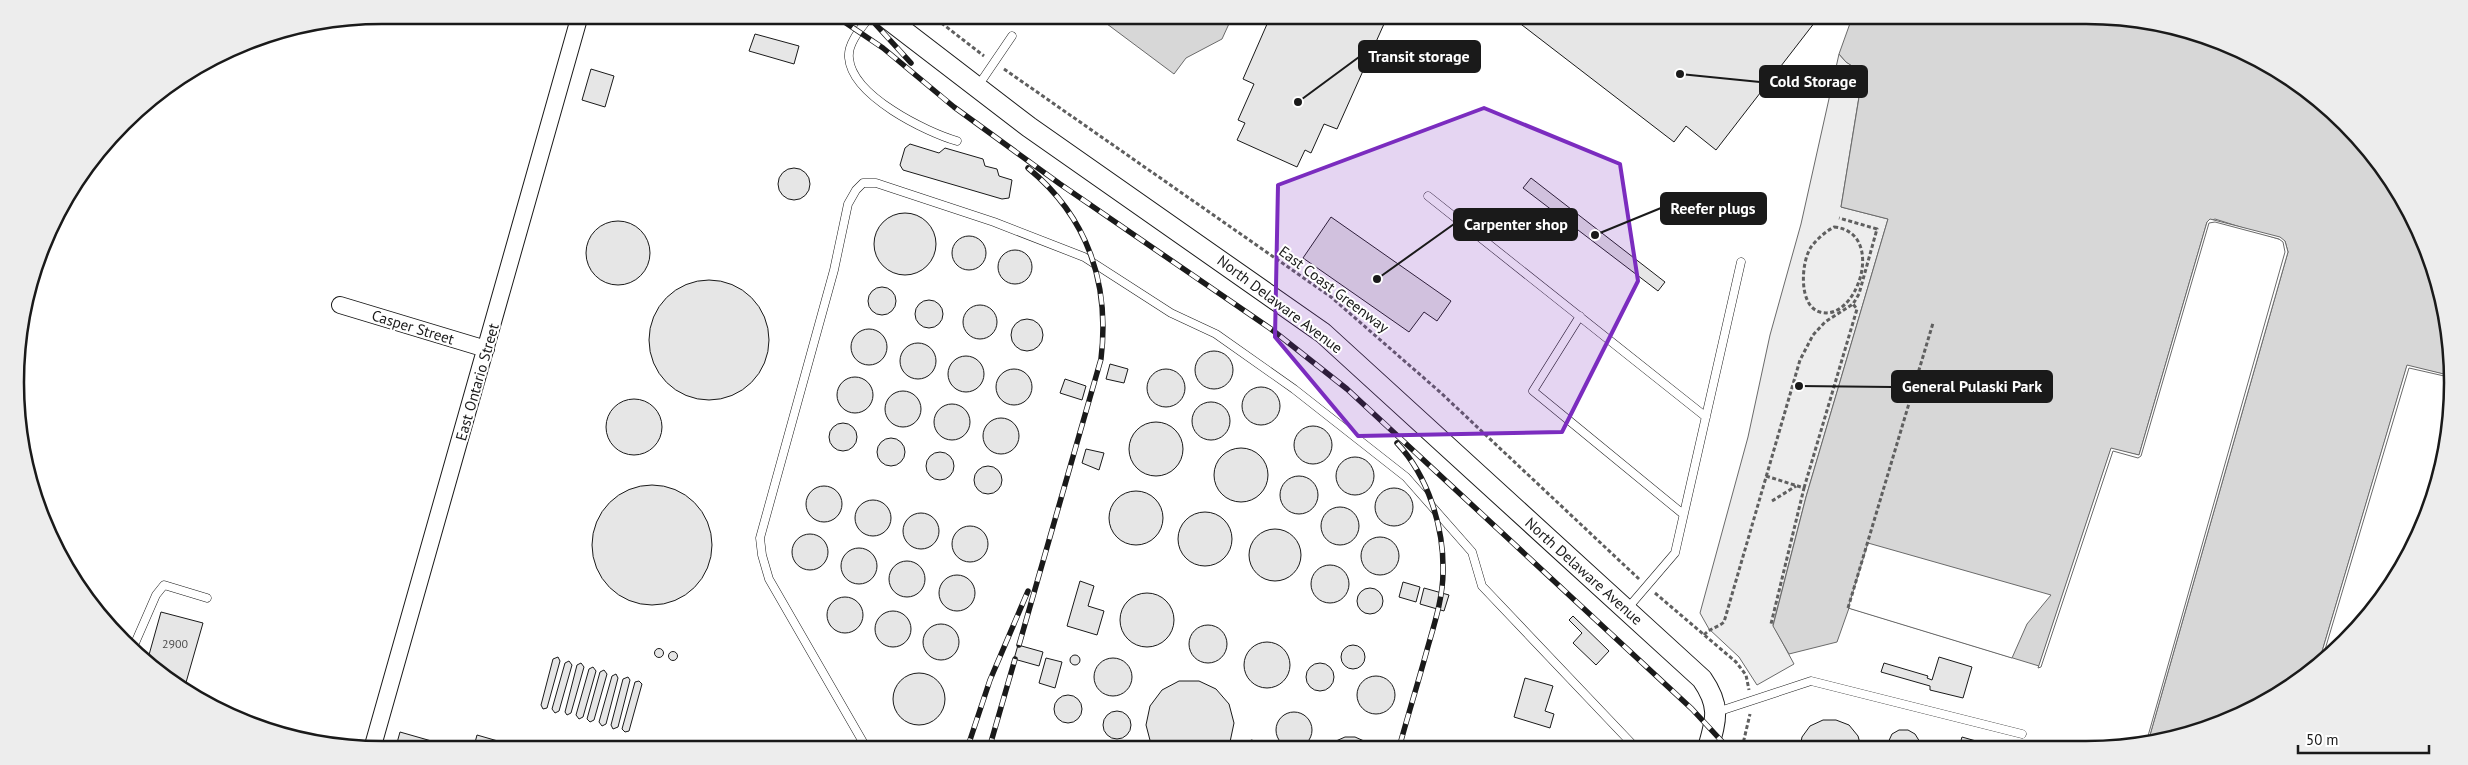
<svg xmlns="http://www.w3.org/2000/svg" width="2468" height="765" viewBox="0 0 2468 765" font-family="'PT Sans',sans-serif">
  <style>
    .built { fill: #ededed; stroke: #6a6a6a }
    .water { fill: #d7d7d7; stroke: #6a6a6a }
    .pier { fill: #fff; stroke: #6a6a6a }
    .building { fill: #e6e6e6; stroke: #1a1a1a }
    .lines { fill: none; stroke-linecap: round; stroke-linejoin: round }
    .service-casing { stroke: #1a1a1a; stroke-width: 9 }
    .minor-casing { stroke: #1a1a1a; stroke-width: 18 }
    .tertiary-casing { stroke: #1a1a1a; stroke-width: 22 }
    .path { stroke: #5f5f5f; stroke-width: 3; stroke-dasharray: 4 2.5; stroke-linecap: butt }
    .service { stroke: #fff; stroke-width: 8 }
    .minor { stroke: #fff; stroke-width: 16 }
    .tertiary { stroke: #fff; stroke-width: 20 }
    .rail-casing { stroke: #1a1a1a; stroke-width: 5.5 }
    .rail { stroke: #fff; stroke-width: 4; stroke-dasharray: 11; stroke-linecap: butt }
    .marked { fill: #7b2cbf; fill-opacity: 0.2; stroke: #7b2cbf; stroke-width: 4; stroke-linejoin: round }
    .labels { text-anchor: middle; dominant-baseline: central; stroke-width: 4; stroke-linejoin: round; paint-order: stroke }
    .number-label { font-size: 12px; fill: #4d4d4d }
    .street-label { font-size: 15px; fill: #1a1a1a; stroke: #fff }
    .rim { fill: none; stroke: #1a1a1a; stroke-width: 2.5 }
    .leader { fill: none; stroke: #1a1a1a; stroke-width: 2 }
    .callout-dot { fill: #1a1a1a; stroke: #fff; stroke-width: 2 }
    .callout { fill: #1a1a1a; stroke: #1a1a1a; stroke-width: 2 }
    .callout-label { font-size: 16px; text-anchor: middle; font-weight: bold; fill: #fff }
  </style>
  <rect width="100%" height="100%" fill="#fff"/>
  <!-- built -->
  <path class="built" d="M1839,54L1846,62L1863,72L1841,207L1888,219L1806,497L1773,625L1794,664L1757,685L1739,657L1709,629L1700,613L1748,437L1770,335L1801,224Z"/>
  <!-- water -->
  <path class="water" d="M1095,15H1233L1222,39L1186,58L1174,74Z
    M1853,15H2085L2157,22L2226,43L2290,77L2346,123L2391,179L2425,242L2446,311L2452,376L2407,366L2318,665L2248,712L2148,742L2288,252L2285,241L2215,219L2207,222L2139,455L2111,449L2039,666L1849,608L1837,642L1789,654L1773,626L1806,497L1888,219L1841,207L1863,73L1846,62L1839,54Z"/>
  <!-- pier -->
  <path class="pier" d="M2210,219L2280,237L2285,241L2288,252L2148,742L2146,743L2285,252L2283,242L2279,239L2215,222L2209,223L2141,456L2138,458L2113,451L2041,667L2038,668L2111,448L2139,455L2207,222Z
    M2407,365L2452,376L2453,378L2409,368L2321,663L2318,665Z
    M1868,543L2051,595L2027,624L2012,658L1848,608Z"/>
  <!-- building -->
  <path class="building" d="M1271,15H1388L1337,129L1324,124L1311,153L1305,150L1297,167L1237,140L1245,123L1238,120L1254,84L1243,79Z
    M1509,15H1805L1815,22L1716,150L1686,126L1674,142Z
    M755,34L799,46L794,64L749,51Z
    M591,69L614,76L605,107L582,100Z
    M910,144L939,153L945,148L983,159L985,166L997,169L999,176L1012,180L1009,198L1002,199L903,170L900,165L905,148Z
    M778 184a16 16 0 1 1 32 0a16 16 0 1 1-32 0Z
    M1531,178L1665,282L1658,291L1523,188Z
    M874 244a31 31 0 1 1 62 0a31 31 0 1 1-62 0Z
    M1331,217L1451,301L1437,321L1424,312L1409,332L1303,258Z
    M586 253a32 32 0 1 1 64 0a32 32 0 1 1-64 0Z
    M952 253a17 17 0 1 1 34 0a17 17 0 1 1-34 0Z
    M998 267a17 17 0 1 1 34 0a17 17 0 1 1-34 0Z
    M649 340a60 60 0 1 1 120 0a60 60 0 1 1-120 0Z
    M868 301a14 14 0 1 1 28 0a14 14 0 1 1-28 0Z
    M915 314a14 14 0 1 1 28 0a14 14 0 1 1-28 0Z
    M963 322a17 17 0 1 1 34 0a17 17 0 1 1-34 0Z
    M1011 335a16 16 0 1 1 32 0a16 16 0 1 1-32 0Z
    M851 347a18 18 0 1 1 36 0a18 18 0 1 1-36 0Z
    M900 361a18 18 0 1 1 36 0a18 18 0 1 1-36 0Z
    M1195 370a19 19 0 1 1 38 0a19 19 0 1 1-38 0Z
    M948 374a18 18 0 1 1 36 0a18 18 0 1 1-36 0Z
    M1110,364L1128,369L1124,383L1106,379Z
    M996 387a18 18 0 1 1 36 0a18 18 0 1 1-36 0Z
    M1147 388a19 19 0 1 1 38 0a19 19 0 1 1-38 0Z
    M837 395a18 18 0 1 1 36 0a18 18 0 1 1-36 0Z
    M1065,379L1086,386L1082,400L1060,393Z
    M1242 406a19 19 0 1 1 38 0a19 19 0 1 1-38 0Z
    M885 409a18 18 0 1 1 36 0a18 18 0 1 1-36 0Z
    M606 427a28 28 0 1 1 56 0a28 28 0 1 1-56 0Z
    M1192 421a19 19 0 1 1 38 0a19 19 0 1 1-38 0Z
    M934 422a18 18 0 1 1 36 0a18 18 0 1 1-36 0Z
    M983 436a18 18 0 1 1 36 0a18 18 0 1 1-36 0Z
    M1129 449a27 27 0 1 1 54 0a27 27 0 1 1-54 0Z
    M829 437a14 14 0 1 1 28 0a14 14 0 1 1-28 0Z
    M1294 445a19 19 0 1 1 38 0a19 19 0 1 1-38 0Z
    M877 452a14 14 0 1 1 28 0a14 14 0 1 1-28 0Z
    M1214 475a27 27 0 1 1 54 0a27 27 0 1 1-54 0Z
    M1086,449L1104,453L1099,470L1082,463Z
    M926 466a14 14 0 1 1 28 0a14 14 0 1 1-28 0Z
    M1336 476a19 19 0 1 1 38 0a19 19 0 1 1-38 0Z
    M974 480a14 14 0 1 1 28 0a14 14 0 1 1-28 0Z
    M1280 495a19 19 0 1 1 38 0a19 19 0 1 1-38 0Z
    M592 545a60 60 0 1 1 120 0a60 60 0 1 1-120 0Z
    M806 504a18 18 0 1 1 36 0a18 18 0 1 1-36 0Z
    M1375 507a19 19 0 1 1 38 0a19 19 0 1 1-38 0Z
    M1109 518a27 27 0 1 1 54 0a27 27 0 1 1-54 0Z
    M855 518a18 18 0 1 1 36 0a18 18 0 1 1-36 0Z
    M1321 526a19 19 0 1 1 38 0a19 19 0 1 1-38 0Z
    M1178 539a27 27 0 1 1 54 0a27 27 0 1 1-54 0Z
    M903 531a18 18 0 1 1 36 0a18 18 0 1 1-36 0Z
    M952 544a18 18 0 1 1 36 0a18 18 0 1 1-36 0Z
    M1249 555a26 26 0 1 1 52 0a26 26 0 1 1-52 0Z
    M792 552a18 18 0 1 1 36 0a18 18 0 1 1-36 0Z
    M1361 556a19 19 0 1 1 38 0a19 19 0 1 1-38 0Z
    M841 566a18 18 0 1 1 36 0a18 18 0 1 1-36 0Z
    M889 579a18 18 0 1 1 36 0a18 18 0 1 1-36 0Z
    M1311 584a19 19 0 1 1 38 0a19 19 0 1 1-38 0Z
    M939 593a18 18 0 1 1 36 0a18 18 0 1 1-36 0Z
    M1080,581L1094,586L1088,606L1104,611L1097,635L1067,626Z
    M1403,582L1420,587L1416,602L1399,597Z
    M1357 601a13 13 0 1 1 26 0a13 13 0 1 1-26 0Z
    M1424,588L1449,595L1444,611L1420,604Z
    M1120 620a27 27 0 1 1 54 0a27 27 0 1 1-54 0Z
    M827 615a18 18 0 1 1 36 0a18 18 0 1 1-36 0Z
    M875 629a18 18 0 1 1 36 0a18 18 0 1 1-36 0Z
    M161,612L203,623L185,686L171,682L147,662Z
    M1573,616L1609,651L1596,665L1573,643L1582,633L1569,620Z
    M923 642a18 18 0 1 1 36 0a18 18 0 1 1-36 0Z
    M1189 644a19 19 0 1 1 38 0a19 19 0 1 1-38 0Z
    M1244 665a23 23 0 1 1 46 0a23 23 0 1 1-46 0Z
    M1018,645L1043,652L1039,666L1014,659Z
    M1341 657a12 12 0 1 1 24 0a12 12 0 1 1-24 0Z
    M654.5 653a4.5 4.5 0 1 1 9 0a4.5 4.5 0 1 1-9 0Z
    M668.5 656a4.5 4.5 0 1 1 9 0a4.5 4.5 0 1 1-9 0Z
    M1070 660a5 5 0 1 1 10 0a5 5 0 1 1-10 0Z
    M558,657L560,661L547,708L543,709L541,705L553,659Z
    M1939,657L1972,667L1963,698L1930,690V686L1881,672L1884,663L1928,676L1927,678L1932,680Z
    M1094 677a19 19 0 1 1 38 0a19 19 0 1 1-38 0Z
    M1046,658L1062,662L1055,688L1039,683Z
    M569,661L572,665L559,711L555,713L552,709L565,663Z
    M1306 677a14 14 0 1 1 28 0a14 14 0 1 1-28 0Z
    M581,663L584,667L571,713L567,715L565,712L577,665Z
    M593,667L596,671L583,717L579,719L576,715L589,669Z
    M604,670L607,674L594,720L590,722L587,719L600,672Z
    M893 699a26 26 0 1 1 52 0a26 26 0 1 1-52 0Z
    M616,674L618,678L606,724L602,726L599,722L612,676Z
    M1357 695a19 19 0 1 1 38 0a19 19 0 1 1-38 0Z
    M628,677L630,680L618,727L613,729L611,725L623,679Z
    M1525,678L1553,686L1545,711L1554,714L1550,728L1514,717Z
    M639,681L642,684L629,731L625,732L622,729L635,682Z
    M1179,681H1199L1216,689L1229,704L1234,723L1230,742L1225,748L1155,749L1151,744L1146,725L1150,706L1162,690Z
    M1054 709a14 14 0 1 1 28 0a14 14 0 1 1-28 0Z
    M1103 725a14 14 0 1 1 28 0a14 14 0 1 1-28 0Z
    M1276 730a18 18 0 1 1 36 0a18 18 0 1 1-36 0Z
    M1823,720H1836L1849,725L1858,736L1861,747H1800L1802,737L1810,726Z
    M1899,730H1908L1915,734L1923,747H1886L1892,734Z
    M400,732L449,746L448,750H395Z
    M477,735L529,750H473Z
    M1345,737H1355L1364,741L1370,748H1331L1336,741Z
    M1962,737L1976,741L1975,747H1959Z
    M1251,740L1261,742L1265,748H1242Z
    M1082,741L1098,749H1050L1064,742Z"/>
  <g class="lines">
    <!-- service casing -->
    <g class="service-casing">
      <path id="service" d="M871,15C863,26 847,43 849,58C852,96 926,132 957,141
        M978,86L1012,36
        M1428,196L1706,417
        M1580,316L1533,391L1683,514
        M1627,609L1675,553L1741,262
        M132,650L156,595L164,585L207,598
        M1717,712L1811,681L2022,734
        M867,749L769,579L762,555L760,538L834,270L848,204L856,190L863,183H876L994,222L1084,257L1171,313L1216,334L1294,389L1406,477L1472,552L1482,586L1636,748"/>
    </g>
    <!-- minor casing -->
    <g class="minor-casing">
      <path id="minor" d="M340,305L486,349
        M372,749L580,15"/>
    </g>
    <!-- tertiary casing -->
    <g class="tertiary-casing">
      <path id="tertiary" d="M883,15L1029,127L1323,333L1702,679C1720,705 1717,718 1708,748"/>
    </g>
    <!-- path -->
    <path class="path" d="M931,15L984,56
      M1004,69L1331,297L1440,392L1639,579
      M1834,227C1887,232 1857,323 1820,312C1798,306 1801,262 1811,247C1817,239 1825,232 1834,227Z
      M1766,476L1804,488L1771,624
      M1804,488L1857,309L1853,304
      M1772,501L1796,486
      M1655,593L1736,662L1746,675L1749,690
      M1848,608L1933,323
      M1704,635C1710,628 1717,628 1724,622L1800,360L1813,335L1825,322L1853,304L1859,294L1877,229L1839,218
      M1742,748L1750,714"/>
    <!-- service -->
    <use href="#service" class="service"/>
    <!-- minor -->
    <use href="#minor" class="minor"/>
    <!-- tertiary -->
    <use href="#tertiary" class="tertiary"/>
    <!-- rail casing -->
    <g class="rail-casing">
      <path id="rail" d="M834,15L883,48L954,107L1060,184L1271,329L1347,389L1692,709L1728,748
        M867,15L911,63
        M1397,443C1428,476 1444,527 1443,572C1443,598 1434,625 1427,650C1418,683 1408,715 1399,748
        M1019,645L1101,359C1110,284 1088,217 1028,168
        M967,749L990,680L1028,591
        M989,749L1015,659"/>
    </g>
    <!-- rail -->
    <use href="#rail" class="rail"/>
  </g>
  <!-- marked area -->
  <path class="marked" d="M1484,108L1620,164L1638,281L1562,432L1358,436L1275,337L1278,185Z"/>
  <g class="labels">
    <!-- number labels -->
    <g class="number-label">
      <text x="175" y="643">2900</text>
    </g>
    <!-- street labels -->
    <g class="street-label">
      <text transform="translate(1334 289) rotate(37)">East Coast Greenway</text>
      <text transform="translate(1280 304) rotate(37)">North Delaware Avenue</text>
      <text transform="translate(413 327) rotate(17)">Casper Street</text>
      <text transform="translate(477 382) rotate(-74)">East Ontario Street</text>
      <text transform="translate(1584 571) rotate(42)">North Delaware Avenue</text>
    </g>
  </g>
  <!-- crop -->
  <path d="M0 0H2468V765H0ZM382 24H2086A358 358 0 0 1 2444 382V383A358 358 0 0 1 2086 741H382A358 358 0 0 1 24 383V382A358 358 0 0 1 382 24Z" fill="#ededed" fill-rule="evenodd"/>
  <path class="rim" d="M382 24H2086A358 358 0 0 1 2444 382V383A358 358 0 0 1 2086 741H382A358 358 0 0 1 24 383V382A358 358 0 0 1 382 24Z"/>
  <!-- callouts -->
  <path class="leader" d="M1298 102L1359 57M1680 74L1760 82M1595 235L1661 208M1377 279L1454 224M1799 386L1892 387"/>
  <g class="callout-dot">
    <circle cx="1298" cy="102" r="5"/>
    <circle cx="1680" cy="74" r="5"/>
    <circle cx="1595" cy="235" r="5"/>
    <circle cx="1377" cy="279" r="5"/>
    <circle cx="1799" cy="386" r="5"/>
  </g>
  <g class="callout">
    <rect x="1359" y="41" width="121" height="31" rx="5"/>
    <rect x="1760" y="66" width="107" height="31" rx="5"/>
    <rect x="1661" y="193" width="105" height="31" rx="5"/>
    <rect x="1454" y="209" width="123" height="31" rx="5"/>
    <rect x="1892" y="371" width="160" height="31" rx="5"/>
  </g>
  <g class="callout-label">
    <text x="1419" y="62">Transit storage</text>
    <text x="1813" y="87">Cold Storage</text>
    <text x="1713" y="214">Reefer plugs</text>
    <text x="1516" y="230">Carpenter shop</text>
    <text x="1972" y="392">General Pulaski Park</text>
  </g>
  <!-- scale -->
  <path d="M2298 745v8h131v-8" fill="none" stroke="#1a1a1a" stroke-width="2.5"/>
  <text x="2306" y="745" font-size="15" fill="#1a1a1a" stroke="#ffffff" stroke-width="4" paint-order="stroke">50 m</text>
</svg>
